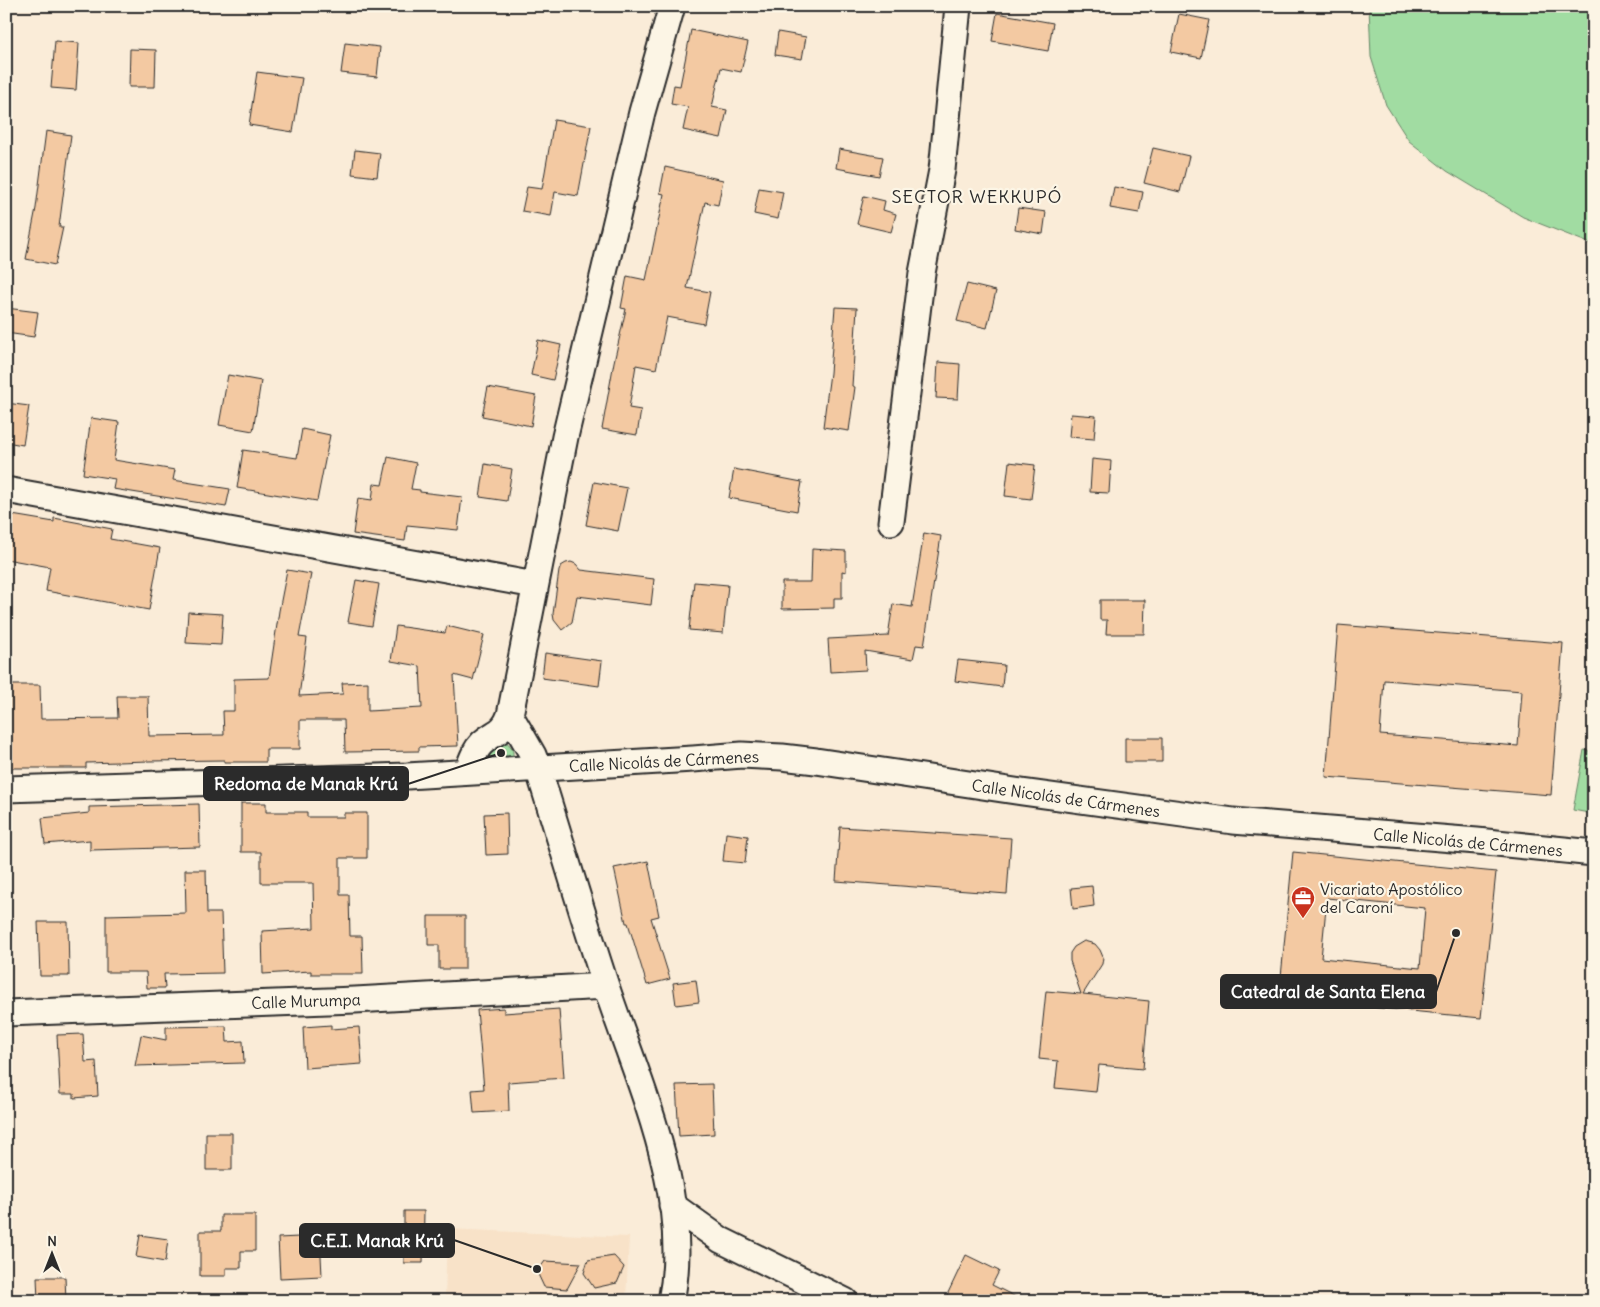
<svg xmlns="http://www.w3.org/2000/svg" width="1600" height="1307" viewBox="0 0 1600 1307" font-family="Delius,sans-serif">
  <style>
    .built { fill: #f8e2c8 }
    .green { fill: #a1dca2; stroke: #668466 }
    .building { fill: #f3c9a2; stroke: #2b2b2b; fill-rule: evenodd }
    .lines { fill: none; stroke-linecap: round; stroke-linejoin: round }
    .minor-casing { stroke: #2b2b2b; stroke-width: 29 }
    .minor { stroke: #fcf5e5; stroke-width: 25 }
    .labels { text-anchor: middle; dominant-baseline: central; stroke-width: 4.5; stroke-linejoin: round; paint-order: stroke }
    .street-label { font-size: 16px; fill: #2b2b2b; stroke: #fcf5e5 }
    .poi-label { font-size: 16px; fill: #2b2b2b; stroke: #fcf5e5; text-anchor: start }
    .neighbourhood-label { font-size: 18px; letter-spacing: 1px; fill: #2b2b2b; stroke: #fcf5e5 }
    .leader { fill: none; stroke: #2b2b2b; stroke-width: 2 }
    .callout-dot { fill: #2b2b2b; stroke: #fcf5e5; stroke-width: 2 }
    .callout { fill: #2b2b2b; stroke: #2b2b2b; stroke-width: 2 }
    .callout-label { font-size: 18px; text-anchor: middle; font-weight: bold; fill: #fff }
  </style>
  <rect width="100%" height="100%" fill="#faecd8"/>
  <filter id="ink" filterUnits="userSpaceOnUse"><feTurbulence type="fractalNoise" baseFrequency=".02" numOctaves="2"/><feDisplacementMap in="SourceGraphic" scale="10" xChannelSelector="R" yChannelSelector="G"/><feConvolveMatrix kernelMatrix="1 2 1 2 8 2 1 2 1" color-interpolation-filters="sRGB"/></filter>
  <g filter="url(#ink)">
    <!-- built -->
    <path class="built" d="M447,1229L629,1237L626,1301H445Z"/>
    <!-- green -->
    <path class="green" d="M1369,6H1594V245L1523,217L1447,171L1409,141L1386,105L1371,57Z
      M501,740C512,744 515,750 512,761L489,760L488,753Z
      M1584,750L1594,752V814L1573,810Z"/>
    <!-- building -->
    <path class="building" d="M997,13L1053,23L1048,51L992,41Z
      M1179,14L1209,20L1201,58L1171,52Z
      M691,30L748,42L741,72L721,68L712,107L727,110L721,138L683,130L688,107L671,104L674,85L680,86Z
      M778,32L806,37L802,59L775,55Z
      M55,41L79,43L76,90L51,88Z
      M345,43L380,47L377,77L341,73Z
      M130,49L156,50L155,87H129Z
      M257,72L302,78L293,132L249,125Z
      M554,120L591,126L578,196L555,192L551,216L522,211L527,187L542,189Z
      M46,131L71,135L59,227H63L55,265L26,259L36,208Z
      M1153,148L1189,156L1180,192L1144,183Z
      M839,149L883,157L879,176L836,168Z
      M355,150L380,153L377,177L352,174Z
      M665,167L723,180L718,205L705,202L687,288L710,292L704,324L667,317L656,369L636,365L629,408L641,410L637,435L602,429L614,362L626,309L621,308L627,276L646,280L664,194L660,193Z
      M1114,187L1143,192L1139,213L1110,208Z
      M759,188L783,192L778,219L754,214Z
      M864,196L885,201L883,210L896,214L891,232L857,224Z
      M1018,208L1046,212L1043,234L1015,229Z
      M967,284L996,291L987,328L957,321Z
      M835,307L857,308L852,386L855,387L849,431L823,427L830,373Z
      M6,308L38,312L34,337L6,333Z
      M538,340L561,345L553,380L531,375Z
      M938,362L960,364L958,399L936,398Z
      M228,375L261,381L253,431L219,425Z
      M488,387L536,396L531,426L482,416Z
      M6,403L29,406L23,445L6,442Z
      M1071,414L1096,416L1094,439L1069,437Z
      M91,418L119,422L114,460L175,470L173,480L230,489L226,507L113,489L115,479L83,474Z
      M302,429L330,435L317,501L237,488L243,450L297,458Z
      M388,457L416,463L411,489L420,490V492L462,497L458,530L407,525L405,541L353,534L358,498L372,500L374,484L382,485Z
      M1092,459L1111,461L1109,493L1090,492Z
      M1009,462L1035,465L1031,499L1005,496Z
      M485,464L512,469L507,501L480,497Z
      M734,469L802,482L797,511L729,498Z
      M594,482L627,488L618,531L586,525Z
      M6,514L54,522V518L112,529L110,539L160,548L149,610L46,591L50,567L6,559Z
      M924,533L941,536L924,646L916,645L913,659L865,651L866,670L830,672L828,639L888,636L893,604L912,607Z
      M812,549L846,551V572L842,571V598H834V608L782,609V582H811Z
      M571,562L576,564L581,570L654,579L651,605L577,596L572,622L562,630L554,620L553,614L559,571L561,566L566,563Z
      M287,570L311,574L299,637L307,638L299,696L343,694L342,683L368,682V711L422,708L420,666L391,661L396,626L445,633L447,626L484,635L473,680L454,675L458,746L419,747V751L345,752L344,720H300V749H266V762H224V760L149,761L86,763V768H10L9,685H40L41,719L118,718L117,696H148L149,736L224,735L223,711H234V679L269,678L279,611Z
      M356,580L379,584L372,626L348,622Z
      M694,582L728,585L723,633L689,630Z
      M1100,600H1145L1144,634H1106L1107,620H1100Z
      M188,612L223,614L221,645L186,643Z
      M1338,625L1563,643L1551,795L1326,777ZM1384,680L1522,691L1518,746L1380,735Z
      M545,653L602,661L599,686L542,678Z
      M958,660L1004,665L1002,687L955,681Z
      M1125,738H1162V762H1125Z
      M241,803H266V812H307V817H344V813H367V858H340V895H349L350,936H362L363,974H311V971L263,974L262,931L314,928L313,883H261V852H241Z
      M199,804L200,847L90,850V840L45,844L42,818L89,813V807Z
      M507,813L508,854L486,855L484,814Z
      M840,827L1011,838L1007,894L836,881Z
      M726,833L748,836L745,863L723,861Z
      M1293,852L1496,872L1481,1018L1279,998ZM1327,898L1425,908L1420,968L1321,958Z
      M648,861L659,916L651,918L670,979L647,985L628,923H626L614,868Z
      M185,870H206L207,913H221L223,973L164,974L165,988H147L146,972H106V915L186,913Z
      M1092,886L1094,906L1073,909L1071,888Z
      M428,916H465V969H439V945H428Z
      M38,922H68L69,976H40Z
      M1084,941L1095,944L1100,950L1103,957L1102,964L1083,994L1149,1001L1143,1069L1099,1065L1096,1092L1055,1088L1058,1061L1039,1059L1046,991L1081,994L1070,961V953L1074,947Z
      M696,980L699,1002L676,1005L673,983Z
      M504,1008V1013L559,1009L564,1078L508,1082L509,1111L474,1113L472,1090L484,1089L477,1010Z
      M331,1025V1029L359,1027L362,1064L305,1068L303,1027Z
      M226,1026L227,1042L243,1041L244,1063L135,1066L141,1035L166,1040V1027Z
      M83,1034L85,1062L96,1061L98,1096L74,1098V1094H60L57,1035Z
      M712,1084L714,1134L679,1136L676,1085Z
      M206,1133H232V1170H206Z
      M404,1211H424L423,1263H404Z
      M221,1215H255V1251H241V1268H226V1276H200V1231H221Z
      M140,1235L168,1239L165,1262L136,1257Z
      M320,1236L322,1276L280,1278L278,1238Z
      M966,1255L999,1271L992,1285L1024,1301H959L947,1295Z
      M614,1256L624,1267L617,1283L594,1288L584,1273L588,1260Z
      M545,1261L581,1263L567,1289L544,1287L537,1272Z
      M37,1277H65L66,1301H38Z"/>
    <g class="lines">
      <!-- minor casing -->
      <g class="minor-casing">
        <path id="minor" d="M6,490L535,585
          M891,522L922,273L942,170L958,6
          M510,715L533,755L538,768C561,841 582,914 606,986C638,1082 693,1198 671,1301
          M467,772C471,762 474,751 482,743C495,731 503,734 510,715L565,437L642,112L672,6
          M6,789L407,776L693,759L742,755L782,757L816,761L1022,792L1233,821L1477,841L1594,853
          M6,1013L355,1000L606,986
          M672,1205L721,1240L845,1301"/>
      </g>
      <!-- minor -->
      <use href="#minor" class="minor"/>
    </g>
  </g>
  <!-- icons -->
  <defs>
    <g id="office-pin" transform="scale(1.25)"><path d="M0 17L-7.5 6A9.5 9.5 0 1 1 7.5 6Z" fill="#c8321e" stroke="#fcf5e5"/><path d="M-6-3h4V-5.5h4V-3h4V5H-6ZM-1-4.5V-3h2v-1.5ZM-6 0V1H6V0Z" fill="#fff"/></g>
  </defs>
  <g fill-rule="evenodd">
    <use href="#office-pin" x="1303" y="898"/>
  </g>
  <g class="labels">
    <!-- street labels -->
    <g class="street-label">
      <text transform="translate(664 761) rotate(-3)">Calle Nicolás de Cármenes</text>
      <text transform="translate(1066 798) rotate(8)">Calle Nicolás de Cármenes</text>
      <text transform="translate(1468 842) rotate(5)">Calle Nicolás de Cármenes</text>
      <text transform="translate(306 1001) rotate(-2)">Calle Murumpa</text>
    </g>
    <!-- poi labels -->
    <g class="poi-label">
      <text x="1320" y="889">Vicariato Apostólico<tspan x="1320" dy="18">del Caroní</tspan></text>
    </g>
    <!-- neighbourhood labels -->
    <g class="neighbourhood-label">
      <text x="977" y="196">SECTOR WEKKUPÓ</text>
    </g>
  </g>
  <!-- callouts -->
  <path class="leader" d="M501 753L408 784M1456 933L1436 992M537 1269L454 1240"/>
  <g class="callout-dot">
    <circle cx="501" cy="753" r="5"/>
    <circle cx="1456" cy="933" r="5"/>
    <circle cx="537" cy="1269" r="5"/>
  </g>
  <g class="callout">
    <rect x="204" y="767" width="204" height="33" rx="5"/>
    <rect x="1221" y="975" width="215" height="33" rx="5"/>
    <rect x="300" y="1224" width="154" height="33" rx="5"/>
  </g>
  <g class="callout-label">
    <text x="306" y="790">Redoma de Manak Krú</text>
    <text x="1328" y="998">Catedral de Santa Elena</text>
    <text x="377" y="1247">C.E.I. Manak Krú</text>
  </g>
  <!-- margin -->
  <rect width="1600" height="1307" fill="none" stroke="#fcf5e5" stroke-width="25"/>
  <rect x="12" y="12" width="1575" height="1282" fill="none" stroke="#2b2b2b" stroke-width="2" filter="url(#ink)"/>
  <!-- north arrow -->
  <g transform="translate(52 1254)" stroke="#fcf5e5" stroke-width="4" paint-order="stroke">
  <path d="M0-4L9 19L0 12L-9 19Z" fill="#2b2b2b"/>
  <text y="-8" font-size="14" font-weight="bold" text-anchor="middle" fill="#2b2b2b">N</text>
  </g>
</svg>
